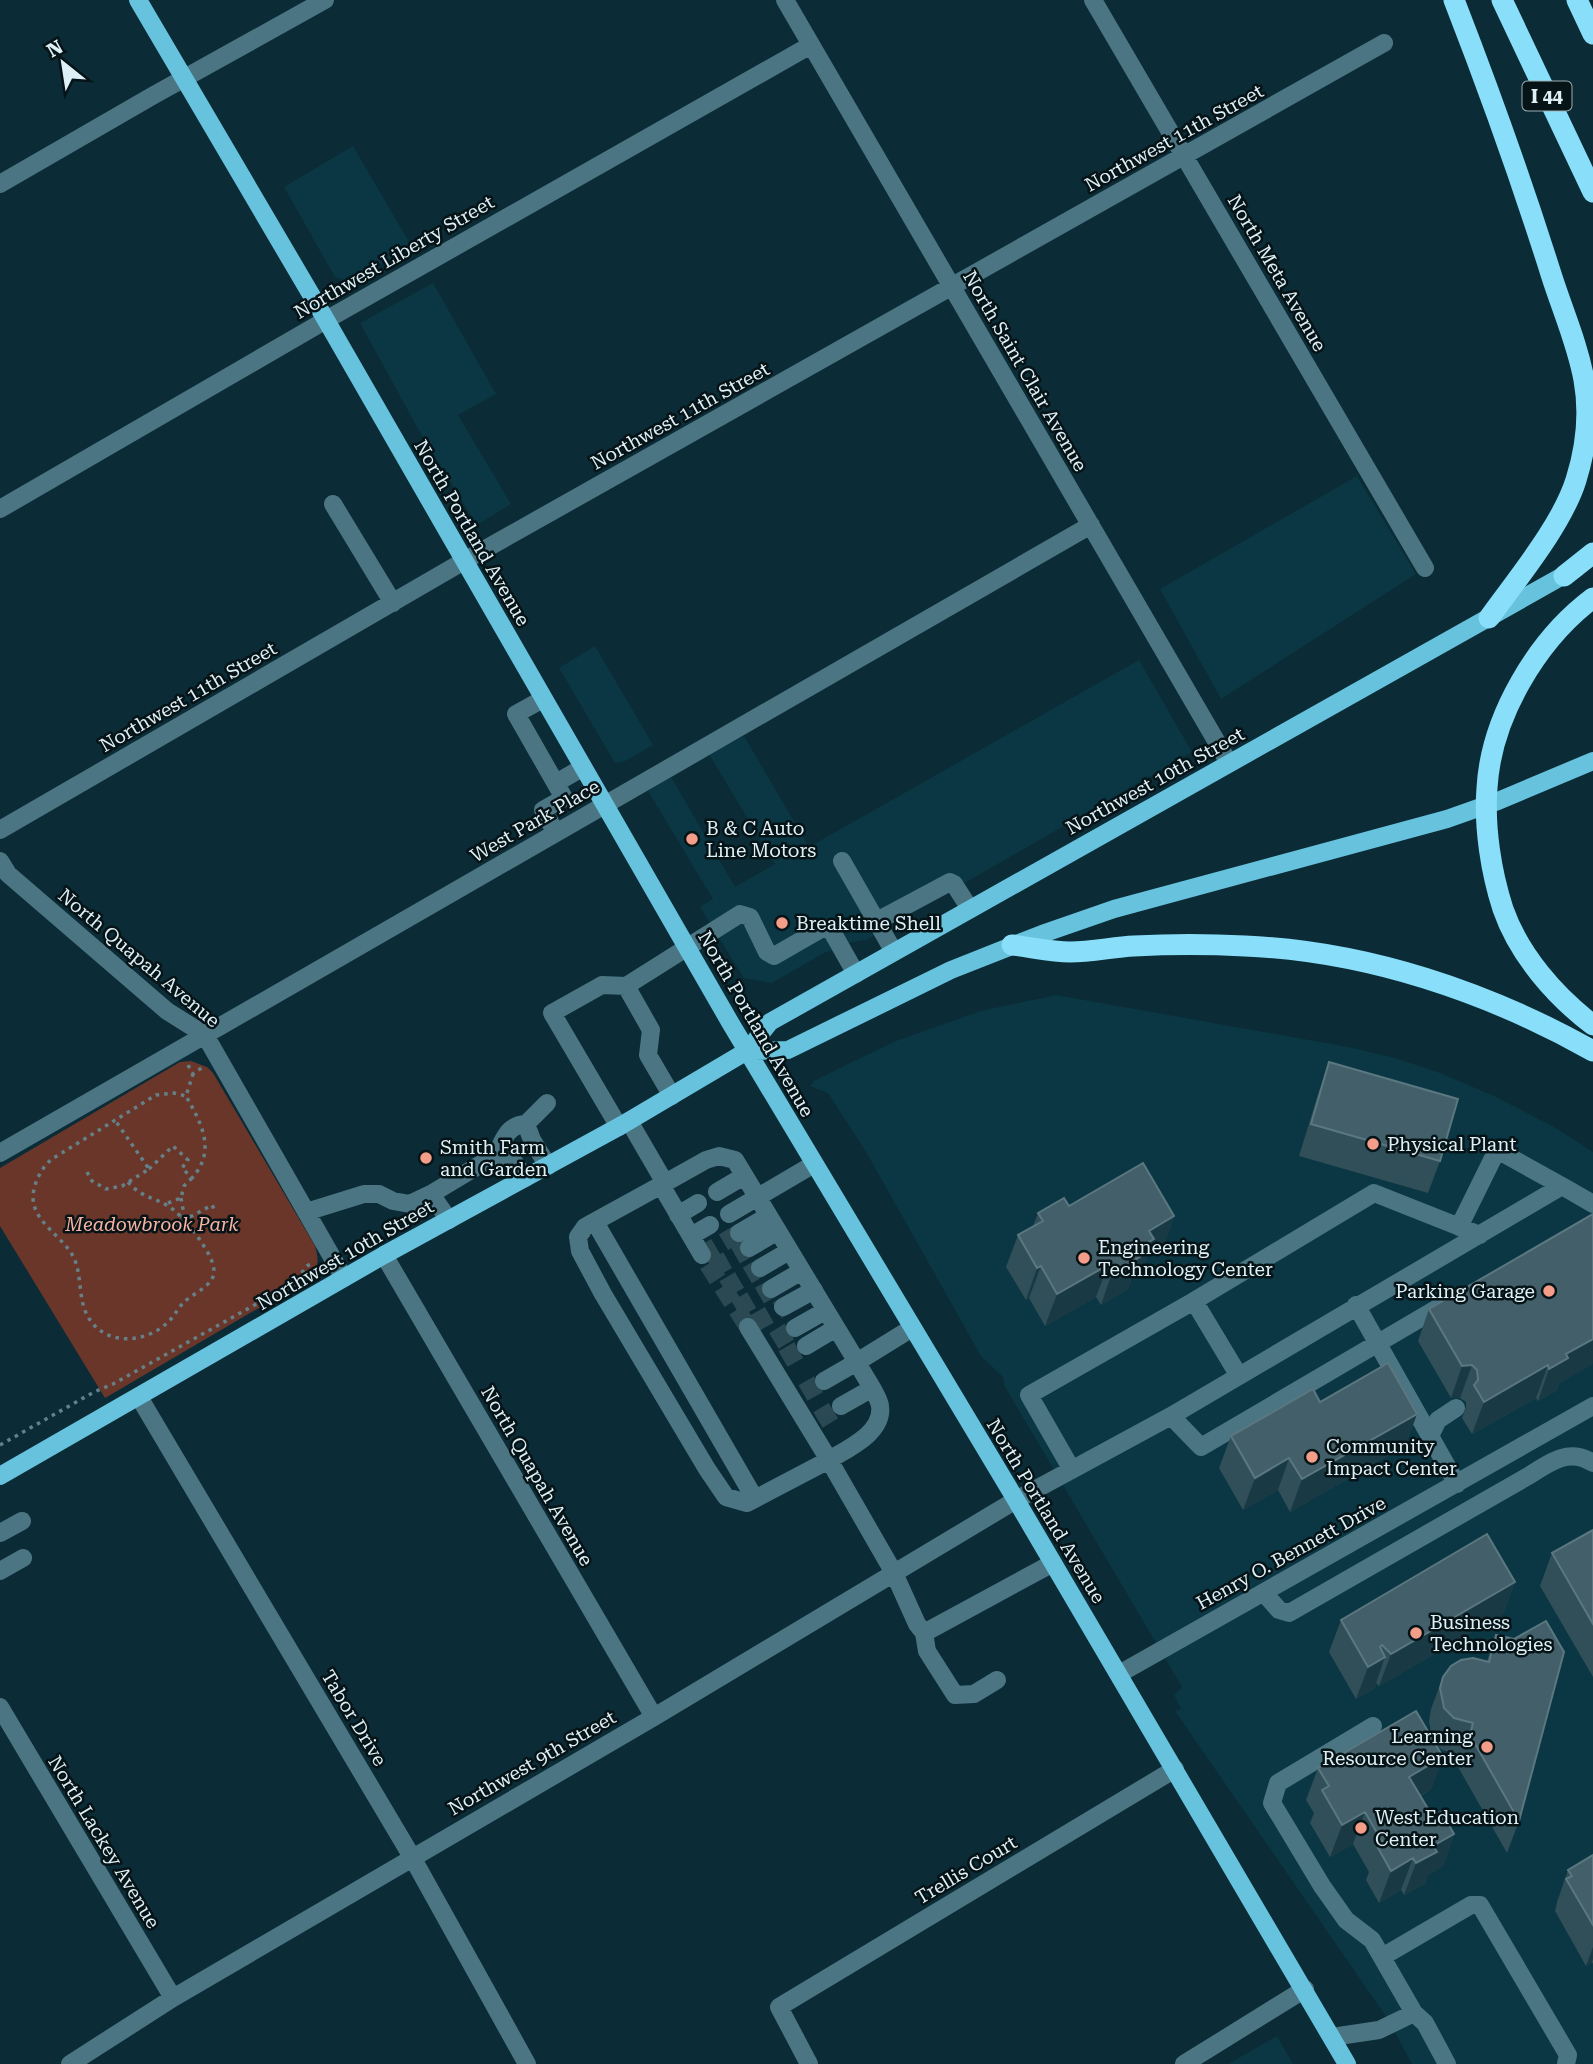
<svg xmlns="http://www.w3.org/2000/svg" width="1593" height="2064" viewBox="0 0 1593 2064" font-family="'Roboto Serif',serif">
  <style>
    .built { fill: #0a3743 }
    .green { fill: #6a362a }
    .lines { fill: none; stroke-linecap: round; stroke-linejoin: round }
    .minor-tunnel { stroke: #2b4953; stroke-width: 18; stroke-dasharray: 18 9; stroke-linecap: butt }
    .path { stroke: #668088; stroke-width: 3.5; stroke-dasharray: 3.5 5; stroke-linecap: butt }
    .minor { stroke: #4b7582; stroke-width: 18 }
    .major { stroke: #67c2de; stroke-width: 18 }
    .highway { stroke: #89def9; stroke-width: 21 }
    .wall { fill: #304f59 }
    .shaded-wall { fill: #193a44 }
    .building { fill: #43606a; stroke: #5b7780; stroke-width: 2 }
    .poi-dot { fill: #f49e89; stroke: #061317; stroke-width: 2.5 }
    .labels { text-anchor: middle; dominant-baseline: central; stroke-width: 5; stroke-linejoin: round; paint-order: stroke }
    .shield { fill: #061317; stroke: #9daeb3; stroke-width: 2 }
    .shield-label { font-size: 18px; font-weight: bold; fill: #def0f6 }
    .street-label { font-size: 19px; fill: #def0f6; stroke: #061317 }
    .poi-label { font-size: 19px; fill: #def0f6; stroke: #061317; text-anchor: start }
    .park-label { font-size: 19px; font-style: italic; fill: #f9b3a2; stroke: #061317 }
  </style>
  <rect width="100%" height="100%" fill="#0b2c36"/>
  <!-- built -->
  <path class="built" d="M353,146L412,247L350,282L335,277L284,187Z
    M433,283L496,394L458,415L511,504L477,525L422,436L360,323Z
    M1357,476L1416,574L1221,699L1160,589Z
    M595,646L653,745L625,761L615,763L559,668Z
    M1139,660L1192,752L866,940L848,943L824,953L772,983L744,978L700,907L713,899L648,791L671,777L735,887L775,864L709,754L744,736L809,847Z
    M1056,995L1348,1047L1395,1058L1440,1073L1494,1096L1554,1127L1593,1152V2064H1412L1387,2018L1175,1711L1181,1709L1174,1695L1182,1687L1004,1385L1003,1377L981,1356L865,1150L828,1093L810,1086L814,1081L852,1062L896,1041L981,1011Z
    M1277,2036L1293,2064H1228Z"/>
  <!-- green -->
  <path class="green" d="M191,1061L207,1067L213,1073L315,1246C319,1260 319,1267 310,1278L105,1398L0,1226V1168L180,1062Z"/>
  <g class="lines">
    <!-- minor-tunnel -->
    <path class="minor-tunnel" d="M739,1233L702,1255L748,1327L783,1307
      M712,1269L749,1248
      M724,1289L760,1268
      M736,1309L771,1289
      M774,1341L795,1328
      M783,1359L806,1346
      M803,1393L824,1381
      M818,1420L841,1406"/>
    <!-- path -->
    <path class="path" d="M188,1065L193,1074L204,1066
      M149,1169L173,1146L188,1160L182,1168L192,1178C217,1150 201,1123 186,1096
      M87,1172L92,1181L106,1189L122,1186L149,1169L115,1120
      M128,1182C145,1202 163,1196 182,1218
      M181,1198L184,1215
      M168,1203L181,1198L184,1186L192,1178
      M190,1217L212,1205L215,1211
      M188,1222L185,1223L182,1217L187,1215L190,1217L188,1222C196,1237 221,1263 212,1279C206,1289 191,1295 183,1303C177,1310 173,1318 166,1324C143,1344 103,1346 87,1315C78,1297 82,1276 74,1258C64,1237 32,1222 33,1196C34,1182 42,1167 52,1159L156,1095L174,1093L186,1096L193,1074
      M176,1225L183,1221
      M0,1445L94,1392L113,1384L294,1283L307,1266L314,1262"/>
    <!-- minor -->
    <path class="minor" d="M785,0L1229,763
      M1093,0L1425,568
      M0,184L154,95L325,0
      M333,504L393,603
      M0,509L326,320L811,45
      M543,699L516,714L564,798L543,810L556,833
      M556,783L582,768
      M0,830L464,561L1384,43
      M0,861L8,874L167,1011L205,1035L344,1278
      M842,861L894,952
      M877,921L950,882L954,884L970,909
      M626,986L740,914L750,917L767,952L774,956L821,929L830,928L856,974
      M547,1103L526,1124L532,1140L548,1166
      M629,1121L665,1183L585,1227L578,1237L580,1251L603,1294L707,1469L726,1497L747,1503L829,1460L748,1327
      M619,1127L552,1013L602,985L626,986L651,1030L648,1055L672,1096
      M0,1153L1091,525
      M496,1155C504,1139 507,1125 526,1124
      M665,1183L706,1160L719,1156L735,1160L857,1362L824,1381
      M661,1185L702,1255
      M717,1192L744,1176
      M431,1194L496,1155L512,1159L525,1178
      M306,1212L364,1194H379L393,1201L410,1204L431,1194L449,1220
      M729,1214L814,1164
      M678,1215L698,1203
      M595,1222L755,1499
      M1459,1227L1497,1150L1562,1186
      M739,1233L768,1216
      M691,1236L710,1225
      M749,1248L778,1231
      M384,1255L654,1717
      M760,1268L789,1251
      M771,1289L802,1271
      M1194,1301L1374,1193L1480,1235
      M1356,1305L1457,1484
      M783,1307L814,1290
      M795,1328L825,1311
      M912,1328L857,1362C862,1373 879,1396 880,1406C884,1433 847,1449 829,1460L894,1573L917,1624L924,1633L1053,1563
      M806,1346L836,1328
      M139,1397L412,1857L527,2064
      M841,1406L871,1389
      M1171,1416L1201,1447L1448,1302
      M1430,1436L1438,1420L1456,1408
      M1072,1470L1029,1395L1194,1301L1239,1376
      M0,1533L22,1521
      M0,1571L23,1558
      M1264,1593L1279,1610L1289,1613L1530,1475C1551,1461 1570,1448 1593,1463
      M924,1633L927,1651L955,1695L974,1694L997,1680
      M1119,1674L1593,1406
      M0,1707L173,1998
      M1373,1726L1278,1783L1272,1803L1322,1886L1346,1920L1372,1940L1414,2013
      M1382,1957L1471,1905H1480L1568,2055L1566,2064
      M1332,2037L1379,2030L1414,2013L1425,2023L1447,2064
      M70,2064L173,1998L654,1717L1016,1500L1171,1416L1562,1186L1593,1204
      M809,2064L779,2007L1175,1769
      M1184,2064L1305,1989"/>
    <!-- major -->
    <path class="major" d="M138,0L326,320L731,1024L1016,1500L1347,2064
      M747,1051L788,1050L951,970L1042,934L1114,909L1447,819L1498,801L1593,761
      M0,1476L384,1255L622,1125L747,1051L770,1022L1575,569"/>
    <!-- highway -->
    <path class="highway" d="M1454,0C1489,90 1522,182 1551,274C1562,309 1578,345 1584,380C1590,413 1586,448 1576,480C1562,525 1517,579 1489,618
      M1502,0L1593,192
      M1577,0L1593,34
      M1564,576L1593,553
      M1593,598C1537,640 1491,717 1487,788C1484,827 1491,872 1503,909C1519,955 1555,996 1593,1025
      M1012,945C1031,947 1051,952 1070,952C1092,952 1113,947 1134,946C1171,944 1208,944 1245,946C1367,951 1488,992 1593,1051"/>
  </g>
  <!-- wall -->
  <path class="wall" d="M1329,1062L1440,1161L1428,1193L1299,1156L1318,1094Z
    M1069,1206L1174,1216L1163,1248L1147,1257L1142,1271L1132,1277L1128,1289L1101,1305L1096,1297L1045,1326L1029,1298L1026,1300L1006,1267L1018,1235L1033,1226L1038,1213Z
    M1593,1214L1559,1384L1557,1390L1538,1401L1536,1398L1472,1434L1462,1418L1466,1407V1402L1460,1398H1451L1418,1341L1429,1309Z
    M1320,1402L1417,1414L1405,1446L1290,1512L1278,1490L1243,1510L1219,1468L1231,1436Z
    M1593,1530V1677L1540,1586L1552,1553Z
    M1515,1582L1503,1614L1379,1686L1376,1683L1374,1689L1356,1699L1329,1652L1341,1620Z
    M1496,1635L1519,1821L1507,1853L1458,1767L1461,1755L1442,1750L1435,1743L1443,1757L1431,1789L1421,1796L1433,1817L1454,1834L1443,1866L1428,1875L1425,1884L1404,1895L1401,1890L1379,1903L1366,1880L1369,1872L1353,1844L1330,1857L1310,1823L1314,1813L1306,1800L1318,1768L1432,1738L1429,1721L1431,1709L1443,1677L1487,1661Z
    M1593,1855V1964L1592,1962L1586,1966L1555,1911L1557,1903V1902L1568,1870Z"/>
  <!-- shaded-wall -->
  <path class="shaded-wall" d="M1174,1216L1163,1248L1147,1257L1142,1271L1132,1277L1128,1289L1101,1305L1112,1273L1136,1250L1149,1231Z
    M1108,1265L1096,1297L1045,1326L1057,1294Z
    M1041,1266L1029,1298L1026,1300L1037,1268Z
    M1593,1339V1364L1559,1384L1557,1390L1538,1401L1549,1369L1566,1354Z
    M1472,1365L1460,1398H1451L1462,1366Z
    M1548,1365L1536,1398L1472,1434L1484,1402Z
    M1417,1414L1405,1446L1290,1512L1302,1479Z
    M1289,1458L1278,1490L1243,1510L1255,1478Z
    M1515,1582L1503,1614L1379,1686L1391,1654Z
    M1382,1645L1376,1663L1385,1657L1374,1689L1356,1699L1368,1667L1380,1647Z
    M1443,1757L1431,1789L1398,1809L1409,1777Z
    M1365,1812L1353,1844L1330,1857L1342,1825Z
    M1454,1834L1443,1866L1428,1875L1425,1884L1404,1895L1416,1863L1433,1846Z
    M1413,1858L1401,1890L1379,1903L1391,1871Z
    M1593,1947V1959L1592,1962L1586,1966Z"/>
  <!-- building -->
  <path class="building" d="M1329,1062L1458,1099L1440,1161L1311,1124Z
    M1143,1163L1174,1216L1149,1231L1154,1239L1136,1250L1140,1257L1112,1273L1108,1265L1057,1294L1041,1266L1037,1268L1018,1235L1043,1221L1038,1213L1064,1198L1069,1206Z
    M1593,1214V1339L1566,1354L1568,1358L1549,1369L1548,1365L1484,1402L1474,1385L1478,1380L1477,1370L1472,1365L1462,1366L1429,1309Z
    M1388,1363L1417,1414L1302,1479L1289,1458L1255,1478L1231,1436L1313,1389L1320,1402Z
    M1593,1530V1624L1552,1553Z
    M1487,1534L1515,1582L1391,1654L1382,1645L1380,1647L1385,1657L1368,1667L1341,1620Z
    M1546,1621L1564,1652L1519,1821L1470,1735L1473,1723L1454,1718L1444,1708L1440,1688L1443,1677L1451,1666L1461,1660L1473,1658L1489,1662L1496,1635L1514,1639Z
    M1416,1711L1443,1757L1409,1777L1433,1817L1441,1812L1454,1834L1433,1846L1437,1852L1416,1863L1413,1858L1391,1871L1378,1848L1384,1845L1365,1812L1342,1825L1322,1790L1329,1786L1318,1768Z
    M1593,1855V1925L1566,1879L1572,1876L1568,1870Z"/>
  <!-- markers -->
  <g class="poi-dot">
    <circle cx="692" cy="839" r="7"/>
    <circle cx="782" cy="923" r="7"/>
    <circle cx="1373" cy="1144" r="7"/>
    <circle cx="426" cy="1158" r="7"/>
    <circle cx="1084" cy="1258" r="7"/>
    <circle cx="1549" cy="1291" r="7"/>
    <circle cx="1312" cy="1457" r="7"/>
    <circle cx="1416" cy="1633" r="7"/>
    <circle cx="1487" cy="1747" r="7"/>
    <circle cx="1361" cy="1828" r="7"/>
  </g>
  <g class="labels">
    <!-- shield labels -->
    <rect class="shield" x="1522.5" y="81.5" width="49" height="29" rx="5"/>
    <g class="shield-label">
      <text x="1547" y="96">I 44</text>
    </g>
    <!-- street labels -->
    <g class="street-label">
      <text transform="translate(1174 138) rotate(-29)">Northwest 11th Street</text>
      <text transform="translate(394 257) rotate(-30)">Northwest Liberty Street</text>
      <text transform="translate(1277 273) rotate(60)">North Meta Avenue</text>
      <text transform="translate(1025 371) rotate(60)">North Saint Clair Avenue</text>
      <text transform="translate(680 416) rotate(-29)">Northwest 11th Street</text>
      <text transform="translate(472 533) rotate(60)">North Portland Avenue</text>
      <text transform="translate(188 697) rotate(-30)">Northwest 11th Street</text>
      <text transform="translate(1155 781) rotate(-29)">Northwest 10th Street</text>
      <text transform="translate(535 821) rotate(-30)">West Park Place</text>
      <text transform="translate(139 958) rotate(40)">North Quapah Avenue</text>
      <text transform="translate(756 1024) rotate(60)">North Portland Avenue</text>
      <text transform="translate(345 1255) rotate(-30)">Northwest 10th Street</text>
      <text transform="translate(537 1476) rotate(60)">North Quapah Avenue</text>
      <text transform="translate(1046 1511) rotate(59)">North Portland Avenue</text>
      <text transform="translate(1291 1553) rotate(-29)">Henry O. Bennett Drive</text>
      <text transform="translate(354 1718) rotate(59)">Tabor Drive</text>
      <text transform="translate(532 1763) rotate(-30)">Northwest 9th Street</text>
      <text transform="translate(104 1842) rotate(59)">North Lackey Avenue</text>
      <text transform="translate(966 1870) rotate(-31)">Trellis Court</text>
    </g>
    <!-- poi labels -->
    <g class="poi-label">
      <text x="706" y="828">B &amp; C Auto<tspan x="706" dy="22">Line Motors</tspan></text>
      <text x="796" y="923">Breaktime Shell</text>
      <text x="1387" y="1144">Physical Plant</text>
      <text x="440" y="1147">Smith Farm<tspan x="440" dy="22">and Garden</tspan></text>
      <text x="1098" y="1247">Engineering<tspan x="1098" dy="22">Technology Center</tspan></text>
      <text x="1535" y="1291" text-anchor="end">Parking Garage</text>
      <text x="1326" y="1446">Community<tspan x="1326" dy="22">Impact Center</tspan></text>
      <text x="1430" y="1622">Business<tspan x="1430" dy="22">Technologies</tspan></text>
      <text x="1473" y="1736" text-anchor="end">Learning<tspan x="1473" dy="22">Resource Center</tspan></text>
      <text x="1375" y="1817">West Education<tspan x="1375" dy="22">Center</tspan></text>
    </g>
    <!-- park labels -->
    <g class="park-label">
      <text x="152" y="1224">Meadowbrook Park</text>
    </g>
  </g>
  <!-- north arrow -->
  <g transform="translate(63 63) rotate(330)" stroke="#061317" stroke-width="5" paint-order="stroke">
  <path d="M0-5L12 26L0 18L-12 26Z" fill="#def0f6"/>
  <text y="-10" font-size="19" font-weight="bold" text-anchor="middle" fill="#def0f6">N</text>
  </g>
</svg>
